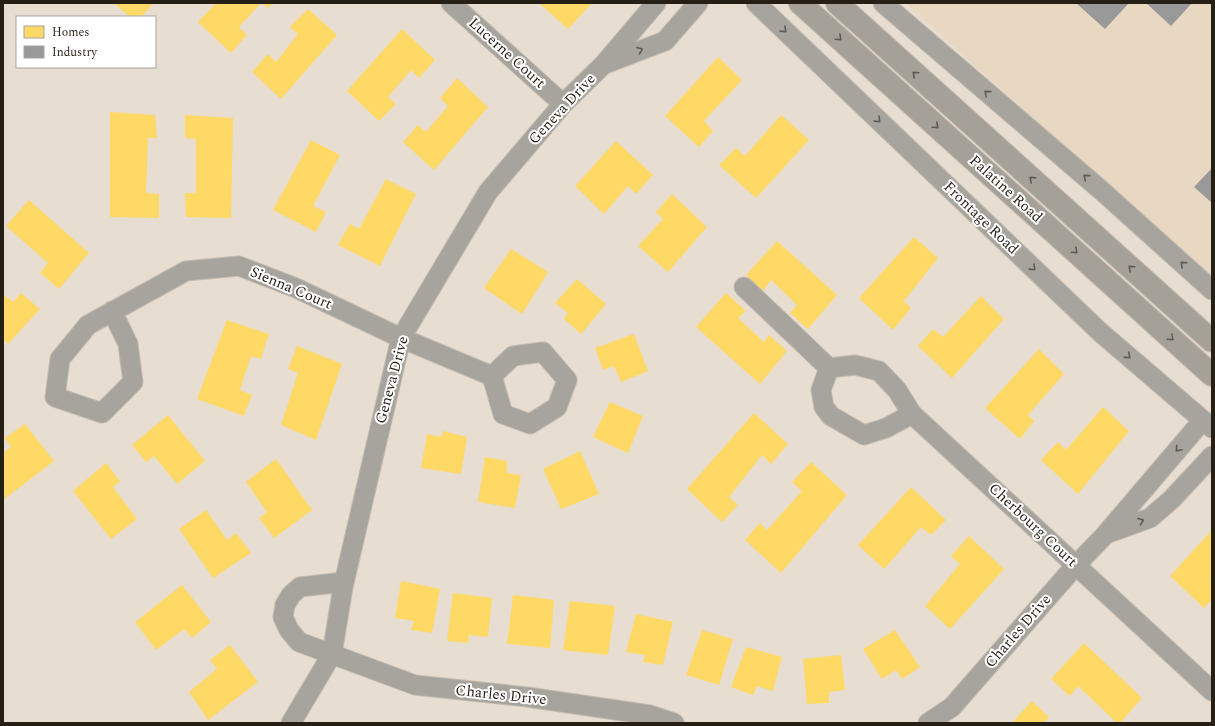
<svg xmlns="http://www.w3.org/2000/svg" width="1215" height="726" viewBox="0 0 1215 726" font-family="Spectral,serif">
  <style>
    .built { fill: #e9d8c1 }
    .homes { fill: #ffd966 }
    .industry { fill: #999 }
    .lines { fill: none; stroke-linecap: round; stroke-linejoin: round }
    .minor-casing { stroke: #c3bab0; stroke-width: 21 }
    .highway-casing { stroke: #c3bab0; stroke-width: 24 }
    .minor { stroke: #a6a49d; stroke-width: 19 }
    .highway { stroke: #a6a198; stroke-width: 22 }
    .oneway { stroke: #605b53 }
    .oneway2 { stroke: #605a50 }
    .labels { text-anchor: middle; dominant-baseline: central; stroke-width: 4; stroke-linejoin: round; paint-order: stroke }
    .street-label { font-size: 15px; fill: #261f16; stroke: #fff }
  </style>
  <rect width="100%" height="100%" fill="#e7ddd0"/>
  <!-- built -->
  <path class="built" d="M905,3H1212V279L1120,195Z"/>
  <!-- homes -->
  <path class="homes" d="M114,3H154L141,17H130Z
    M216,3H261L239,27L247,35L231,53L198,22Z
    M262,3H273L268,8Z
    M539,3H592L568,29Z
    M308,9L337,35L281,99L252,72L268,54L276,62L298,34L290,27Z
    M402,29L435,60L419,78L411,70L388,97L396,104L379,121L347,91Z
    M718,57L742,80L704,121L713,131L699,147L665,116Z
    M457,78L488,107L434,170L403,142L418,125L426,132L448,106L440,98Z
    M110,112L155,115L157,138H148L146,193L159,194V218L110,217Z
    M185,115L233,118L231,218L186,217L185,193H196V139L185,138Z
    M781,115L809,140L756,198L719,165L736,148L745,156Z
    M311,140L340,155L313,206L326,212L316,232L273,210Z
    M616,141L653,175L636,194L628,186L604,214L575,186Z
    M386,179L416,194L380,266L338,245L350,224L359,229Z
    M672,194L707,227L668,272L638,246L663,219L656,212Z
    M29,200L89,253L59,289L40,273L48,263L6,226Z
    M914,237L938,258L904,301L911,308L893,330L859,298Z
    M777,241L837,295L808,329L790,313L797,305L771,280L763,291L746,275Z
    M511,249L548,272L522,314L484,288Z
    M577,279L606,304L581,334L564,319L568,313L555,303Z
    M21,293L40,309L8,344L3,339V294L13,302Z
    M726,293L746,311L738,318L764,342L769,335L787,351L760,384L696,327Z
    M981,296L1004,319L952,378L918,346L933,329L943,337Z
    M227,320L269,334L261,359L251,356L240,390L252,395L244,416L197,399Z
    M634,334L648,371L621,382L614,366L603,370L595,348Z
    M297,346L342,364L316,440L281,425L298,373L288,369Z
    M1039,349L1064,374L1028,415L1034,421L1020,439L985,408Z
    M610,402L643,416L628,453L593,437Z
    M1103,407L1129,431L1078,494L1041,460L1058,442L1066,450Z
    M754,413L788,444L771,464L762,455L729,497L738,505L722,522L687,489Z
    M168,415L205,461L177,484L154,456L146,462L132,445Z
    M25,424L54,461L3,500V453L11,447L5,438Z
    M443,431L467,437L461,474L421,468L427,434L441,437Z
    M580,451L599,494L561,509L543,469Z
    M485,457L507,461V473L521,475L515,508L478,502Z
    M276,459L312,510L274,538L259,518L267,512L246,482Z
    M811,462L847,495L781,573L745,540L760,523L767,530L802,491L792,482Z
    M106,463L120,481L113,487L137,519L111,539L73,491Z
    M911,487L946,520L931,535L921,527L884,569L858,545Z
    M206,510L227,540L236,533L251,553L213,578L179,529Z
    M1212,530V581L1210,582L1212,584V599L1204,608L1170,576Z
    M969,536L1004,569L950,629L925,606L960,564L951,556Z
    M401,581L440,589L432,633L411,630L414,621L395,618Z
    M182,585L211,622L192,638L184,629L156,650L135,622Z
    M453,593L492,598L488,637L469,635L468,643L447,641Z
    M513,595L554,600L550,648L507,644Z
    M570,601L615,606L608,655L563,650Z
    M636,614L673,622L663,665L643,662L645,655L626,652Z
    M702,630L733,639L719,685L686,675Z
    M895,630L920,667L902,679L896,670L882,679L863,649Z
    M1084,643L1142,698L1120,723H1117L1078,686L1070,696L1051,679Z
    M230,645L258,682L208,720L189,692L217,669L210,660Z
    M746,647L782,657L773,691L757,686L753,695L731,687Z
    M841,655L845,690L829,692V703L807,704L803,659Z
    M1032,701L1049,717L1044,723H1012Z"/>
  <!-- industry -->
  <path class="industry" d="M1076,3H1129L1105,29Z
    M1146,3H1192L1171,26Z
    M1212,168V203L1194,187Z"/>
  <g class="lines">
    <!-- minor casing -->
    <g class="minor-casing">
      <path id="minor" d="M451,3L563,104
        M756,3L1100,332L1212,428
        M883,3L1102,191L1212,290
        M605,64L665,41L698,3
        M744,287L829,368L855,365L879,371L897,390L912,414L1212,691
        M112,311L128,344L133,382L102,413L55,397L60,359L88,325L186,271L239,266L296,288L401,338L492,376
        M543,352L567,380L557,407L530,424L503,414L492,376L513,356Z
        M829,368L821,390L824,407L831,416L864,435L886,428L912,414
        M1106,534L1150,518L1172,499L1212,456
        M344,582L300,587L291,595L285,605L283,617L289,630L299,642L415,685L527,697L650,715L674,723
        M291,723L332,654L343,587L401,338L488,192L563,104L604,64L656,3
        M928,723L952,707L1076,565L1105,535L1203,420"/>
    </g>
    <!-- highway casing -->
    <g class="highway-casing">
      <path id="highway" d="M800,3L1212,375
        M837,3L1212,341"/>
    </g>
    <!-- minor -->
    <use href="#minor" class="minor"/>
    <!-- highway -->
    <use href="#highway" class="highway"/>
  </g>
  <!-- one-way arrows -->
  <defs><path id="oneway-chevron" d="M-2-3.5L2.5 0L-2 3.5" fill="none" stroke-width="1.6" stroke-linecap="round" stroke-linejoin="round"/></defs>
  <g class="oneway">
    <use href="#oneway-chevron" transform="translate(784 30) rotate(44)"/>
    <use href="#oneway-chevron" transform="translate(640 50) rotate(-21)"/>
    <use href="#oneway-chevron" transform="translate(987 93) rotate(-139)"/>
    <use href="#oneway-chevron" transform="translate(878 120) rotate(44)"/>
    <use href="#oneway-chevron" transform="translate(1086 177) rotate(-139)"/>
    <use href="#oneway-chevron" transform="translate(1183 264) rotate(-138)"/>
    <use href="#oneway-chevron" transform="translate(1033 268) rotate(44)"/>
    <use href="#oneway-chevron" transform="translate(1128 356) rotate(40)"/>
    <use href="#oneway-chevron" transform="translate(1178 449) rotate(131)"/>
    <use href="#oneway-chevron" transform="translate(1141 521) rotate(-21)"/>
  </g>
  <g class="oneway2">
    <use href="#oneway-chevron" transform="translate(839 38) rotate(42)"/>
    <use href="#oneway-chevron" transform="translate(915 74) rotate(-138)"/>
    <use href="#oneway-chevron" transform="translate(936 126) rotate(42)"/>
    <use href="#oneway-chevron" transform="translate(1032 179) rotate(-138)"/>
    <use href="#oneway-chevron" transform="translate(1075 251) rotate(42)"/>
    <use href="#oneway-chevron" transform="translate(1131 268) rotate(-138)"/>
    <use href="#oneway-chevron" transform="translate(1171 338) rotate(42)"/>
  </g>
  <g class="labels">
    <!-- street labels -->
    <g class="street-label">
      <text transform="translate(507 53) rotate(42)">Lucerne Court</text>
      <text transform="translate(562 109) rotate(-47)">Geneva Drive</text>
      <text transform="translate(1006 189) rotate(42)">Palatine Road</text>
      <text transform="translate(981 218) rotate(44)">Frontage Road</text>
      <text transform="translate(291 288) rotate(23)">Sienna Court</text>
      <text transform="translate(392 380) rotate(-75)">Geneva Drive</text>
      <text transform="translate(1033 525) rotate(43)">Cherbourg Court</text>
      <text transform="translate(1018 631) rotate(-49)">Charles Drive</text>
      <text transform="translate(501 695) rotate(6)">Charles Drive</text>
    </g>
  </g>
  <!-- border -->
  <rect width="1215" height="726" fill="none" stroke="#261f16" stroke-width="8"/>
  <!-- legend -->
  <rect x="16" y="16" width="140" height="52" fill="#ffffff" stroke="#a8a5a2"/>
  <rect x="24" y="26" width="20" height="12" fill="#ffd966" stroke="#a8a5a2"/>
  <text x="52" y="36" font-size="12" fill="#261f16">Homes</text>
  <rect x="24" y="46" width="20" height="12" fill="#999999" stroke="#a8a5a2"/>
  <text x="52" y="56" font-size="12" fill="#261f16">Industry</text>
</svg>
